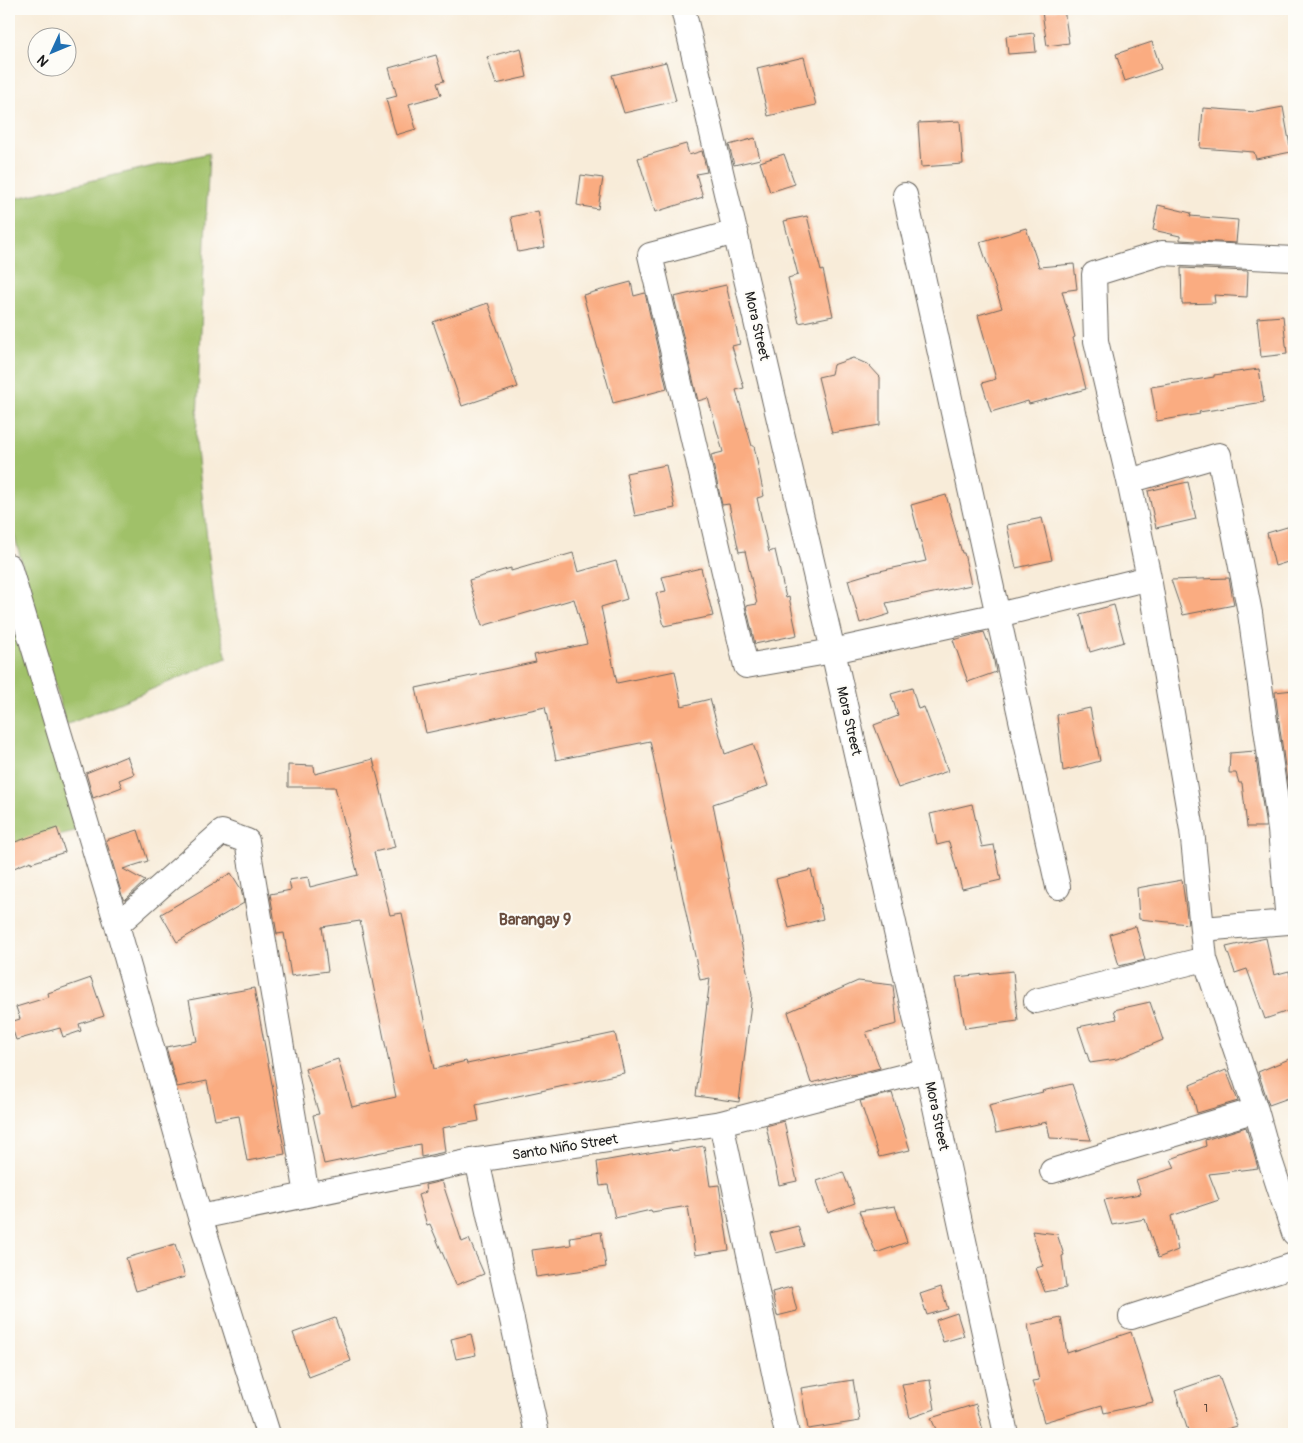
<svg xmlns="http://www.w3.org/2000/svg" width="1303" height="1443" viewBox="0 0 1303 1443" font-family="Pangolin,sans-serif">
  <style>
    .green { fill: #a0c169; stroke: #5e6e42 }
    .building { fill: #faac81 }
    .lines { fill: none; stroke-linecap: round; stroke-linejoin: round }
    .minor-casing { stroke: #69655e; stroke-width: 26 }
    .minor { stroke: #fff; stroke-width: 24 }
    .labels { text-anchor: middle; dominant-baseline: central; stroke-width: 4.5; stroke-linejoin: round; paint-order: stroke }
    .number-label { font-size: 11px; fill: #544035 }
    .street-label { font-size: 14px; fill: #1c1c1c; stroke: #fdfcf7 }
    .quarter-label { font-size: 16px; font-weight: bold; fill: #6a4e3f; stroke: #fdfcf7 }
  </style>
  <rect width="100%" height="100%" fill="#fdfcf7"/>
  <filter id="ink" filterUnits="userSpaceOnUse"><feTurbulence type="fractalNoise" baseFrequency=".02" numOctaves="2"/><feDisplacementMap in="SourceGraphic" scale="10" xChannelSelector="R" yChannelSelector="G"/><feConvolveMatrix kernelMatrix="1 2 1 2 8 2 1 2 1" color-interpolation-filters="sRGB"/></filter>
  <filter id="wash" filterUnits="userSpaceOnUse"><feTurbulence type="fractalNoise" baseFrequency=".0096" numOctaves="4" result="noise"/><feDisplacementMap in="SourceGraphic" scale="20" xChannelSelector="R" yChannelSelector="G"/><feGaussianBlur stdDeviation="1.12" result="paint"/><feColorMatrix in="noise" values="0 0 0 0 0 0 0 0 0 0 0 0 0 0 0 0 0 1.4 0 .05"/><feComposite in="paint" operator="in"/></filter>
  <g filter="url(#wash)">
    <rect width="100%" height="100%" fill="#f8ecd9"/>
    <!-- green -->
    <path class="green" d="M209,153L196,442L216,617L227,658L66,725L9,516V200Z
      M9,604L79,830L9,847Z"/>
    <g id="blocks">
      <!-- building -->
      <path class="building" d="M1064,9L1069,43L1047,46L1042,12Z
        M1034,33L1036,52L1008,54L1006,36Z
        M1152,42L1161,69L1125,81L1116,54Z
        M521,48L527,77L496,84L487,57Z
        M436,55L444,81L437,83L441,95L409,104L416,129L396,135L386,99L397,96L389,68Z
        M804,57L816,105L768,116L757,68Z
        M666,62L676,101L624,113L612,75Z
        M1283,107L1291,152L1256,159L1254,152L1200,148L1203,108L1256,112Z
        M960,121L963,164L921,167L918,123Z
        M755,138L760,159L734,165L729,145Z
        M686,144L689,155L702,151L707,172L696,174L703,197L655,212L638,158Z
        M784,154L795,184L770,192L760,162Z
        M581,175L603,178L598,209L577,205Z
        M1158,205L1191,213L1190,216L1238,220L1236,243L1180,240V236L1153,230Z
        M538,211L545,247L518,252L511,217Z
        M807,216L821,271L823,270L833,316L799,323L788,278L798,275L784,221Z
        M1026,228L1039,267L1074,264L1077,289L1062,291L1075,337L1073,338L1086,389L1029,404L1028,401L991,412L982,383L996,379L978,315L1002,308L980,242Z
        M1181,268L1248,271L1247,297L1214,295L1215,303L1182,304Z
        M631,282L634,296L645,293L667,389L613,403L583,295Z
        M726,285L740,344L732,346L744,388L736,390L752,446H754L764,496L757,498L769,552L775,550L786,598L789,597L797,635L755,644L746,606L757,604L745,551L739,552L729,504L722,505L711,455L723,452L708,398L698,401L674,297Z
        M488,303L518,387L462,406L433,322Z
        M1283,316L1287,354L1261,357L1257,318Z
        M853,358L869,365L880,377V425L832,433L818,377L831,374L833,365Z
        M1259,369L1264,402L1199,412L1200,414L1157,421L1151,387L1214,377V375Z
        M666,465L675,508L635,516L626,473Z
        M1188,482L1196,519L1156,528L1148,491Z
        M946,495L962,553H964L971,585L886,603L890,614L860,623L848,580L875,572L926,561L911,505Z
        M1042,518L1052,560L1016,568L1007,525Z
        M1294,525V560L1275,566L1267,533Z
        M573,553L578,572L616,561L627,599L601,607L617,683L675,671L682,706L710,699L725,754L753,744L768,786L713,804L752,995L739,1102L696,1096L710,978L700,980L650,741L556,760L545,707L426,733L416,688L536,662L534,655L587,644L574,599L482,626L469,580L511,568V571Z
        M701,568L713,616L664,626L656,593L666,591L662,577Z
        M1229,578L1234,605L1183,615L1171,580Z
        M1114,605L1124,642L1090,652L1080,614Z
        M984,632L993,656L996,672L968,682L953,640Z
        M912,688L918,709L924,707L948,771L898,788L874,725L898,716L891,694Z
        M1294,690V826H1293L1275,692Z
        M1090,708L1100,761L1063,771L1057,715Z
        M1255,751L1266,827H1247L1242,783H1239L1236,773H1229L1230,753Z
        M127,756L134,774L119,780L122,787L93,798L86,773Z
        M373,759L395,847L374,852L390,915L402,913L434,1069L466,1061L467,1064L615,1033L624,1073L476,1105L479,1121L442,1128L445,1152L421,1157L420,1144L324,1164L313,1115L319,1114L305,1069L338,1059L352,1107L396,1097L360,921L322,927L328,971L291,976L284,933L277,934L270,894L291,890L289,880L308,877L310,887L358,875L335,787H288V765L314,766L315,774Z
        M972,804L982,847L994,845L1001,880L962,889L949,842L937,845L930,814Z
        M57,828L65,852L31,863V861L9,870V844Z
        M138,830L148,861L123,869L145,881L125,900L123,899L106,840Z
        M811,870L823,919L789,928L776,879Z
        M231,873L241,889L244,903L177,942L161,914Z
        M1182,880L1188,924L1139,919L1137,888Z
        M1136,926L1145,960L1119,966L1110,934Z
        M1266,938L1274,975L1289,971L1294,994V1009L1265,1019L1247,969L1235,973L1226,947Z
        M1013,971L1018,1021L965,1028L956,977Z
        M91,978L104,1016L79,1024L81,1031L63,1037L60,1028L16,1040L10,1022L20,1019L16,1007L49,997L48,993Z
        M858,981L893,985L897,1024L866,1032L880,1068L851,1075L850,1073L811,1083L788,1012Z
        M254,988L285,1154L247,1161L239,1116L215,1120L207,1081L177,1087L166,1047L197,1041L189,1000Z
        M1150,1002L1163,1040L1117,1059L1090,1063L1078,1027L1117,1019L1114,1010Z
        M1294,1057V1096L1269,1105L1258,1072Z
        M1226,1070L1238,1101L1197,1113L1190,1085Z
        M1072,1084L1091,1140L1050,1138L1047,1122L996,1133L989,1105L1043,1092L1042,1091Z
        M892,1093L910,1150L879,1157L860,1101Z
        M784,1121L797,1181L779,1185L766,1126Z
        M1246,1127L1258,1168L1209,1174L1219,1200L1171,1216L1178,1250L1158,1258L1145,1219L1112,1225L1104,1200L1141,1194L1136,1180L1175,1168L1171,1159L1206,1146L1205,1140Z
        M704,1146L710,1186L719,1185L729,1250L695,1255L688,1206L652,1212L651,1210L615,1218L608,1185L600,1186L597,1162L671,1149L672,1151Z
        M843,1172L855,1203L828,1213L817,1181Z
        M442,1181L462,1242L469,1239L484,1274L456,1285L430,1224L427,1225L418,1195L426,1192L425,1185Z
        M895,1206L907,1242L876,1253L859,1211Z
        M798,1226L804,1246L776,1253L770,1233Z
        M1032,1231L1057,1234L1064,1255L1062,1256L1066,1288L1045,1292L1036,1268L1043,1266Z
        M601,1232L606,1267L536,1277L532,1250L571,1245L570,1237Z
        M175,1244L185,1277L136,1291L126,1258Z
        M791,1287L797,1311L777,1316L772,1292Z
        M941,1287L948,1309L927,1315L920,1294Z
        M957,1313L964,1336L943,1342L936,1320Z
        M335,1318L351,1361L309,1377L293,1333Z
        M1061,1318L1067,1353L1131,1332L1153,1402L1104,1413L1102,1405L1044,1422L1032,1381L1039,1380L1028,1325Z
        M471,1334L476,1355L456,1359L451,1339Z
        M1219,1376L1237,1426L1210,1434H1189L1175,1391Z
        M853,1380L860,1421L808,1429L801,1388Z
        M930,1380L935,1409L910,1418L902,1384Z
        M976,1404L984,1434H938L931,1418Z"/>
    </g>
  </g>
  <g filter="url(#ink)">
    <use href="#blocks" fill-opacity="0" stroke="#69655e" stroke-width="1"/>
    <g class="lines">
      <!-- minor casing -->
      <g class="minor-casing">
        <path id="minor" d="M683,9L833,651L927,1070L1006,1434
          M905,195L1058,887
          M736,232L650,255L746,666L833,651L998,615L1149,578
          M1294,259L1162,253L1094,274L1096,341L1129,481L1149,578L1192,830L1205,959L1256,1110L1269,1157L1294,1233
          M1129,481L1219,455L1250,613L1280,830L1288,922L1202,929
          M9,566L117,925L200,1217L268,1434
          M117,925L222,832L247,841L307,1195
          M1036,1001L1205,959
          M721,1123L787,1434
          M477,1160L537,1434
          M1052,1171L1256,1110
          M200,1217L477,1160L721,1123L927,1070
          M1131,1317L1294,1265"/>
      </g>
      <!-- minor -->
      <use href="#minor" class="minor"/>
    </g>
  </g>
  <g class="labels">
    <!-- number labels -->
    <g class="number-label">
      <text x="1206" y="1408">1</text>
    </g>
    <!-- street labels -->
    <g class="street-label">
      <text transform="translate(757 326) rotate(77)">Mora Street</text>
      <text transform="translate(849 721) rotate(77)">Mora Street</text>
      <text transform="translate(937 1116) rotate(78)">Mora Street</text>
      <text transform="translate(565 1147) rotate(-9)">Santo Niño Street</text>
    </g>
    <!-- quarter labels -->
    <g class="quarter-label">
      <text x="535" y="920">Barangay 9</text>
    </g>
  </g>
  <!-- margin -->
  <rect width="1303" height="1443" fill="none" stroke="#fdfcf7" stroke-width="30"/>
  <!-- north arrow -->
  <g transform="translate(52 52) rotate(226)"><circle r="24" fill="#fdfcf7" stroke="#a3a29f"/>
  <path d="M0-4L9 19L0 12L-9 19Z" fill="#1f6fb2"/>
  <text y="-8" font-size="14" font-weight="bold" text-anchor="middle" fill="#1c1c1c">N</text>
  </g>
</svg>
